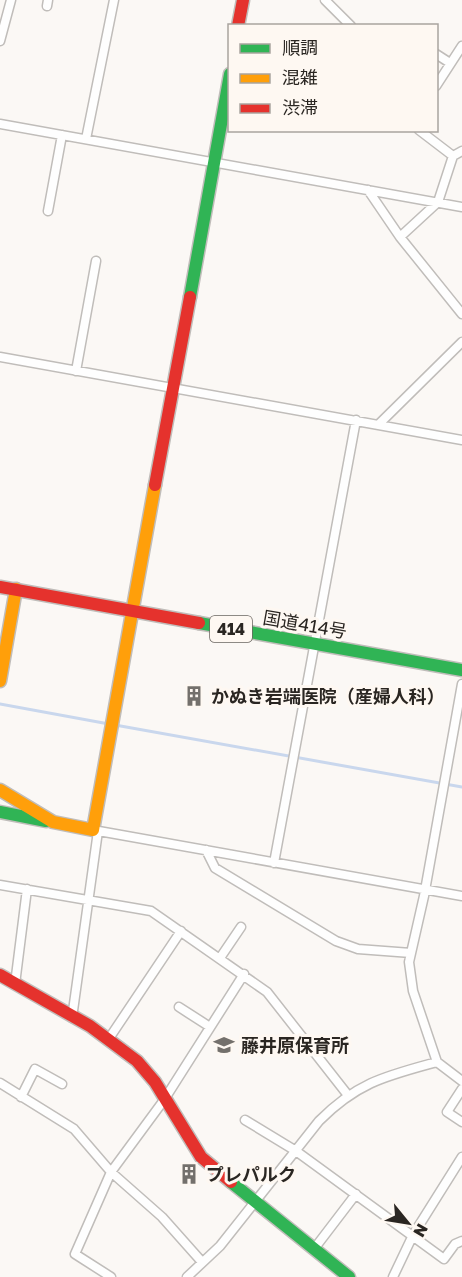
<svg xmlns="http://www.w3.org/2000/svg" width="462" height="1277" viewBox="0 0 462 1277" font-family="'Golos Text','Noto Sans JP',sans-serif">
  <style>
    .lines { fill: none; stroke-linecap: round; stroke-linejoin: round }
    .stream { stroke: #c9d7ed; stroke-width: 3 }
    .street-casing { stroke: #c0bdba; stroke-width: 11 }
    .fast-casing { stroke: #c0bdba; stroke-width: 15 }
    .slow-casing { stroke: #c0bdba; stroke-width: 15 }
    .jam-casing { stroke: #c0bdba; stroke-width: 15 }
    .street { stroke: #fefefe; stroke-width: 8 }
    .fast { stroke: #30b455; stroke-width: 12 }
    .slow { stroke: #ff9f0a; stroke-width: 12 }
    .jam { stroke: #e5322d; stroke-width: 12 }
    .labels { text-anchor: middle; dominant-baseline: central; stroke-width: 6; stroke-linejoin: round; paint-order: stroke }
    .shield { fill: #fef8f2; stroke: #6a6560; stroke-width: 1.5 }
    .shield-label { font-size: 16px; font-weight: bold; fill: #2a2622 }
    .street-label { font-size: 18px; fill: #2a2622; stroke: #fef8f2 }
    .poi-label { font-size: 18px; font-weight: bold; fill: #2a2622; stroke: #fef8f2; text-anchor: start }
  </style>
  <rect width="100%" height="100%" fill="#fbf8f5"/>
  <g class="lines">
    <!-- stream -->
    <path class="stream" d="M0,704L109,724
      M115,725L462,787"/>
    <!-- street casing -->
    <g class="street-casing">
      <path id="street" d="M325,0L351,26
        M47,6L48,0
        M0,41L11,0
        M436,54L450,63
        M436,86L462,46
        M0,124L462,207
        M419,130L453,156
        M86,139L114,0
        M368,190L400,237L462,314
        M48,211L62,135
        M400,237L438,202L453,156L462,151
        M0,357L462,440
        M76,371L96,261
        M379,424L462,342
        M462,684L424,896L409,962L413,991L437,1062L462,1081
        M93,830L462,896
        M206,850L215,868L336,941L358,949L411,953
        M274,863L356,420
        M0,885L151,911L267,992L347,1094
        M220,958L241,927
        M15,984L27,889
        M179,1007L210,1027
        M72,1018L98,831
        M108,1040L181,931
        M0,1083L74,1129L111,1172L162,1217L202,1262
        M462,1089L447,1112L462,1122
        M21,1097L35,1069L62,1084
        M245,1120L296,1151L444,1259L455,1244L462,1241
        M314,1249L356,1194
        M111,1277L75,1254L111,1172L164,1100L244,974
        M187,1277L220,1246L319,1121C358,1082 386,1076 437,1062
        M393,1277L413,1235L462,1157"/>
    </g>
    <!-- fast casing -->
    <g class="fast-casing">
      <path id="fast" d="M190,297L230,74
        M199,623L462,670
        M0,812L46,821
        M231,1182L349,1277"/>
    </g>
    <!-- slow casing -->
    <g class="slow-casing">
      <path id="slow" d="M0,681L16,589
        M0,790L53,822L93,830L155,485"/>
    </g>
    <!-- jam casing -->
    <g class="jam-casing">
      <path id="jam" d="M238,26L243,0
        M155,485L190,297
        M0,587L199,623
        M0,975L90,1026L137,1061L155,1082L201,1157L231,1182"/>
    </g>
    <!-- street -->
    <use href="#street" class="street"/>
    <!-- fast -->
    <use href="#fast" class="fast"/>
    <!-- slow -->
    <use href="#slow" class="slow"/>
    <!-- jam -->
    <use href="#jam" class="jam"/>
  </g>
  <!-- icons -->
  <defs>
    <g id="building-bare" transform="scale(1.62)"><path d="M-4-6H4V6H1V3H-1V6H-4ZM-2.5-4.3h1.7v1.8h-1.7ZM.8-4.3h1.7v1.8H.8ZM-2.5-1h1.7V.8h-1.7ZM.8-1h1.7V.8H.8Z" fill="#73706c" stroke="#fef8f2" stroke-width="2.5" paint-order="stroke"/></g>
    <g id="school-bare" transform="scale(1.62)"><path d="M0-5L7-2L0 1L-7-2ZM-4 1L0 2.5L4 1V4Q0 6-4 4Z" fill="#73706c" stroke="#fef8f2" stroke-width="2.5" paint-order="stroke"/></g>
  </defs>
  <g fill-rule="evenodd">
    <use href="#building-bare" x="194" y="696"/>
    <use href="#school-bare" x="224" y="1045"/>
    <use href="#building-bare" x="189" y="1174"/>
  </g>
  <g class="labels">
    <!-- shield labels -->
    <rect class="shield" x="210" y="616" width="42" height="26" rx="4.5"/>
    <g class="shield-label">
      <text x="231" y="629">414</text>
    </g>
    <!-- street labels -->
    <g class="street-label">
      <text transform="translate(305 624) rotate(10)">国道414号</text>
    </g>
    <!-- poi labels -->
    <g class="poi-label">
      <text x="211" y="696">かぬき岩端医院（産婦人科）</text>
      <text x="241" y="1045">藤井原保育所</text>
      <text x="206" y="1174">プレパルク</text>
    </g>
  </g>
  <!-- legend -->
  <rect x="228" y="24" width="210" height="108" fill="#fef8f2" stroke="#a9a49f" stroke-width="1.5"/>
  <rect x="240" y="44" width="30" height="9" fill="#30b455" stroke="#a9a49f" stroke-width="1.5"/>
  <text x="282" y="54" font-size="18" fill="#2a2622">順調</text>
  <rect x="240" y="74" width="30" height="9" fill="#ff9f0a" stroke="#a9a49f" stroke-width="1.5"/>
  <text x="282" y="84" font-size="18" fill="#2a2622">混雑</text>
  <rect x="240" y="104" width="30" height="9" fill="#e5322d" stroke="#a9a49f" stroke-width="1.5"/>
  <text x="282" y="114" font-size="18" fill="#2a2622">渋滞</text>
  <!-- north arrow -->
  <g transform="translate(408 1223) rotate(120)" stroke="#fef8f2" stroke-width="4.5" paint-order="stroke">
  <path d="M0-4.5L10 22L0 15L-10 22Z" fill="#2a2622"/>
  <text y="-9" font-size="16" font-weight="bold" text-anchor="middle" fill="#2a2622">N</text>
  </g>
</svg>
